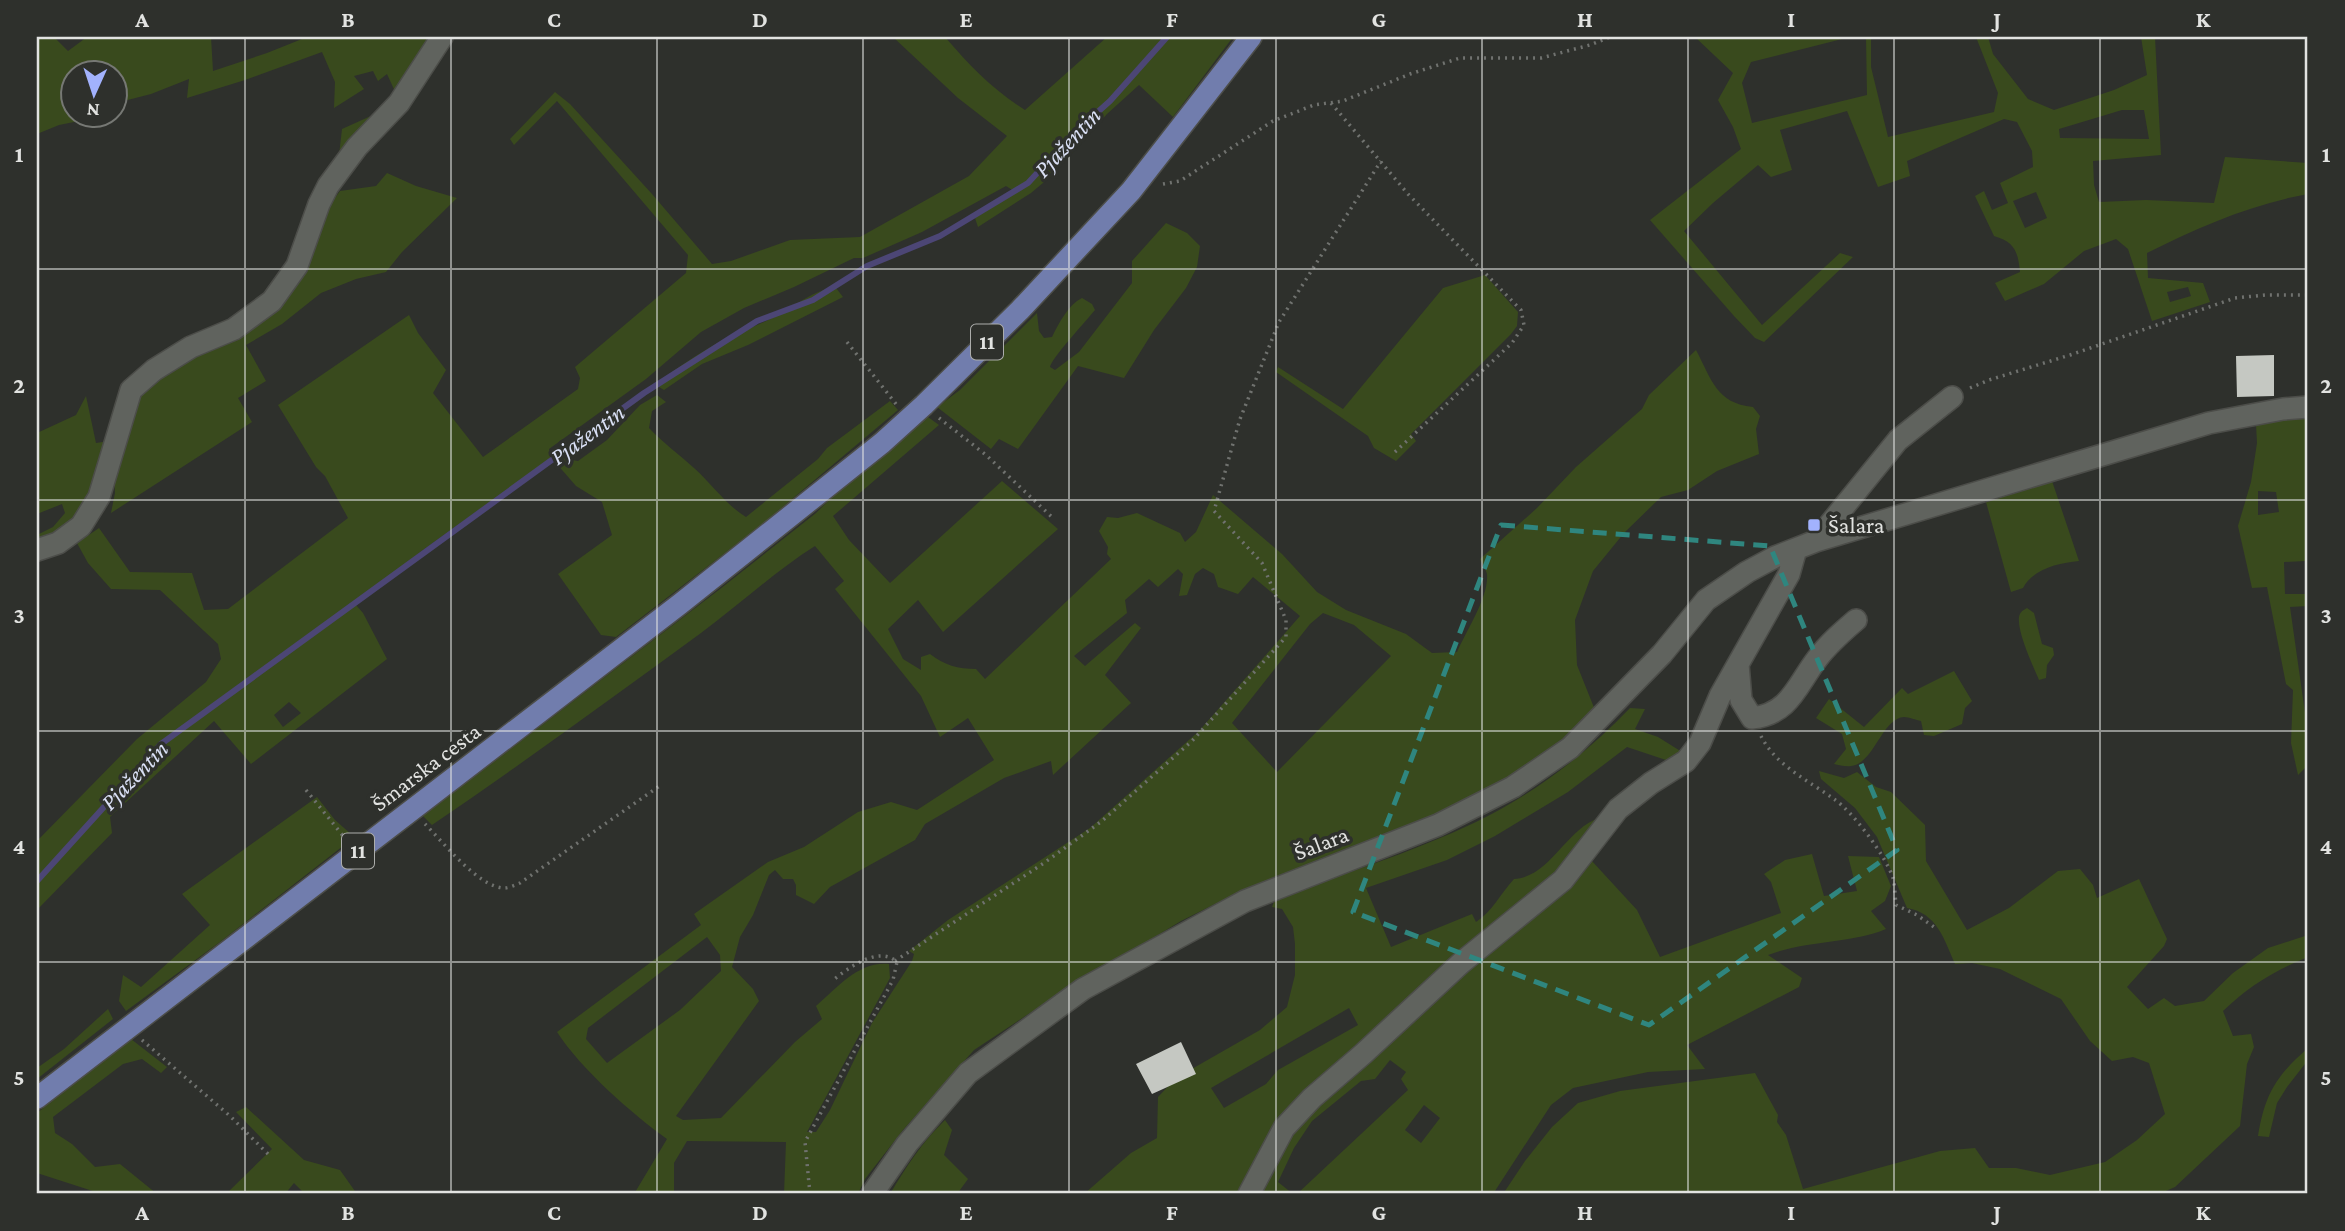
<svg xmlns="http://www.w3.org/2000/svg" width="2345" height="1231" viewBox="0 0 2345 1231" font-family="'Crimson Pro',serif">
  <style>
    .green { fill: #394a1d; fill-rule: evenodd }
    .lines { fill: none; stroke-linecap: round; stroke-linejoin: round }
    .stream { stroke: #4c4675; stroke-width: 6 }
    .building { fill: #c5c8c2 }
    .minor-casing { stroke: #4c4d49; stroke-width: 24 }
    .major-casing { stroke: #4c4d49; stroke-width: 24 }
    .path { stroke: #70726f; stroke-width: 3.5; stroke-dasharray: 2 5; stroke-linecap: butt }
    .minor { stroke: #60635e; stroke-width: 21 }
    .major { stroke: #717dad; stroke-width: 21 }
    .marked { fill: none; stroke: #2f867f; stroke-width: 5; stroke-dasharray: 14 9; stroke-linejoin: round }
    .grid { fill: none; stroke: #e2e3e1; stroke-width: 2; stroke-opacity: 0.55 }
    .poi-dot { fill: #a2b2fd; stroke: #2e302c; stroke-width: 2.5 }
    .labels { text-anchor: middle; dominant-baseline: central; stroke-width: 7; stroke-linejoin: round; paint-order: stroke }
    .shield { fill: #2e302c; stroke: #acadab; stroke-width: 2 }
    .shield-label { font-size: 21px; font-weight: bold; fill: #e2e3e1 }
    .poi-label { font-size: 23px; fill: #e2e3e1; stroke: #2e302c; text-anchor: start }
    .street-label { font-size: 23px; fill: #e2e3e1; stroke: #2e302c }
    .water-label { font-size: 24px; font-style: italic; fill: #dae0f5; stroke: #2e302c }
    .neatline { fill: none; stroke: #e2e3e1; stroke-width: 2.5 }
    .grid-label { font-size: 23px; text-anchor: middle; font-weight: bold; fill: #e2e3e1 }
  </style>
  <rect width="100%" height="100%" fill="#2e302c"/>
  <!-- green -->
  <path class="green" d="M37,37H54L68,51L87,37H211L213,71L267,53L307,37H435L406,86L401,101L352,144L338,164L342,129L373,115L398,98L387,74L378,81L373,71L354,76L364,89L334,108L335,82L322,52L245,80L187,98L189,79L151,94L120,102L116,91V74H74V116H95L89,119L59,125L37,134Z
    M893,37H945C971,67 992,89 1025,110L1107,37H1233L1173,117L1139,85L1107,114L1050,177L1031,193L978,227L975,218L1014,191L1006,186L922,232L863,258H854L794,287L744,308L701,332L646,379L549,449L551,458L423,550L355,604L363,613L387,659L251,764L214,721L110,817L112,833L37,910V841L137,739L206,682L221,659L218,644L160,590L111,589L88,563L77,543L99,528L130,572L192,573L204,610L228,609L348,518L325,476L316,467L278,405L409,315L418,333L446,370L433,393L483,457L578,389L580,378L575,367L686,273L688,255L557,101L514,145L510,139L555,92L570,104L652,194L712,264L731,261L790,240L860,237L969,176L1007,136L958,98ZM289,702L301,713L283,727L274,715Z
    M1695,37H1850L1751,62L1742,83L1752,123L1867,95L1866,37H1871V67L1888,137L1994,112L1998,93L1976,37H1988L1993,54L2028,99L2054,110L2114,90L2147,75L2141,37H2155L2161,155L2093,161L2094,185L2099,202L2146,200L2214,203L2225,157L2308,163V194C2252,204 2198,227 2147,253L2148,278L2203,283L2210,302L2152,321L2128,249L2116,239L2084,251L2044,284L2005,301L1995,283L2020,272C2018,252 2015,242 1994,236L1975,196L1984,191L1992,210L2008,203L2000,183L2033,167L2032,151L2017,122L2004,119L1907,161L1910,176L1878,187L1847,111L1780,130L1792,170L1771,177L1758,165L1713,203L1684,231L1762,325L1840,253L1853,257L1764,342L1755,338L1734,316L1650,220L1741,149L1733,127L1718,100L1733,73ZM2122,110H2144L2149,139L2060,138L2059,129ZM2036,192L2047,218L2025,228L2013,201ZM2188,287L2191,296L2170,302L2167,292Z
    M387,173L416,186L457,198L402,252L386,272L356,279L321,293L282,324L246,345L266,381L238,398L252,422L111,513L115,493L114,477L136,396L153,378L236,332L340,191L376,186Z
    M1166,223L1187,233L1200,246L1197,267L1186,288L1154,330L1124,378L1078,366L1018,449L999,439L991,449L937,407L960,390L1037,313L1039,331L1044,338L1052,337C1059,323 1068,305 1082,298L1092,304L1095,310C1086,321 1051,359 1050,367L1055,370L1079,352L1132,283V261Z
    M1485,275L1518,312L1517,326L1511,334L1411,434L1416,441L1396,461L1374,448L1368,436L1276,372L1278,367L1343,409L1443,288Z
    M830,288H836L843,297L748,345L702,364L664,390L659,387L658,382C680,366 703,350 727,338C747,329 768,322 786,310C800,302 814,292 830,288Z
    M1696,350C1712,380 1716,403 1753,407L1760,416L1756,429L1759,454L1717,471L1688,490L1661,497L1624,533L1593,571L1575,620L1577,665L1597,715L1517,772L1432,819L1231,896L1181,921L1036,1009L974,1050L903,1130L865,1179L858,1194H784L786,1142L687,1141L674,1163V1194H634L667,1139C632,1114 580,1068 557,1032L701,925L694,914L768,862L804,847L858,812L891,802L917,810L994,760L968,718L940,737L921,696L835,589L844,581L815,546C774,572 739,605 701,633C612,698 523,763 432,825L423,816L720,589L816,513L833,496L928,417L939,425L833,516L849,540L890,583L1002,481L1058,529L943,632L918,600L888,629L903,659L921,670V657L930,654C944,665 958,669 976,669L985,679L1111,559L1107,554L1108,547L1099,531L1107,517L1118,518L1137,513L1180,533L1185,542L1196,532L1213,495L1282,554L1317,592L1346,610L1406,634L1432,653L1457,652C1466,631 1489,597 1487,574C1486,570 1482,563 1480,559L1537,508L1576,467L1642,409L1649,395ZM1203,568L1214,574L1218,587L1238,594L1253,577L1300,616L1199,731L1090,828L948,920L909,951L914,954L912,961L872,1023L830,1110L816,1132H807L890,978L889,964C859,961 838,987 816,1006L822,1019L795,1042L721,1118L683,1120L676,1116L759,1001L753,989L732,967L740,937L753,915L769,875L775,870L783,879H793L796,885V895L814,904L830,887L915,840L925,824L1004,778L1051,761L1053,775L1131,703L1105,675L1141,628L1135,623L1085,666L1074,656L1127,613L1125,600L1149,579L1158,587L1178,569L1183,574L1179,596L1187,595L1195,574ZM1323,613L1354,625L1391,656L1277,772L1232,723L1310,624ZM707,937L720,955L721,971L680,1010L607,1063L586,1039L588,1028Z
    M657,395L666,402L652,411L649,428C663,443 679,454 694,468C712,484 726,505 746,517L818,459L827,448L890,401L898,410L760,526L616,637L601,635L558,574L612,535L602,502L576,486L556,463L562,458L578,461L607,440L640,405Z
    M86,396L96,443L109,441L81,520L37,543V535L53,527L65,513L62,504L37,514V433L76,415Z
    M2308,415V606L2290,607L2308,734V765L2298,775L2291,743L2293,690L2286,684L2267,587L2252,588L2238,526L2251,482L2257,443L2256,424ZM2258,491L2276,492L2279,512L2258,515ZM2305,561L2306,594H2285L2284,562Z
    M2052,481L2079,561C2058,563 2033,569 2023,588L2011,592L1986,502Z
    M2027,608L2034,613L2042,644L2053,648L2054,655L2047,665L2046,678L2039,680C2033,666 2017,632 2019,617C2020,612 2022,611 2027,608Z
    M1954,671L1972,701L1965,708L1962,724L1934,736L1924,735L1921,721C1916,720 1909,717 1904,717C1882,718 1874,764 1851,766C1846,767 1839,765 1834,764L1846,749L1842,734L1816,718L1829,699L1864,727L1902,688L1908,694Z
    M1630,708L1645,709L1635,729L1658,737L1682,752L1669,761L1627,747L1568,792L1495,836L1447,860L1366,888L1391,947L1472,914L1476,922C1492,912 1501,893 1514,879C1550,877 1566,829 1599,818L1585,840L1549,878L1502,917L1373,1037L1241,1194H1084L1131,1153L1157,1138L1158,1097L1176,1078L1260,1030L1287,1007L1295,975V944L1293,927L1282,909L1272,907L1275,899C1342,874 1411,853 1476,822C1534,794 1586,754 1630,708ZM1349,1008L1358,1025L1278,1070L1266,1084L1224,1108L1211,1088Z
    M1819,771L1844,778L1857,772L1876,787L1891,792L1925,825L1926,861L1967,930L2009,908L2058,871L2080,869L2093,885L2097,898L2139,879L2167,939L2164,946L2127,987L2148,1009L2164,998L2175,1006L2204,1001L2233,973L2268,948L2308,935V957C2275,970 2249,986 2223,1011L2233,1036L2251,1034L2254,1047L2247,1064L2240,1126L2175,1187L2159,1194H1503L1525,1161L1552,1127L1578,1103L1620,1091L1755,1073L1778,1115L1777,1122L1786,1135L1803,1189L1940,1151L1975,1148L1989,1168H2016L2050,1175L2105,1162L2137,1140L2165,1114L2149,1063L2133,1057L2112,1061L2090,1041L2061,999L2000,969L1972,963L1955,964C1944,939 1937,913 1907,908L1877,837L1855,808L1821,779Z
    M317,797L335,820L352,835L343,846L220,942L126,1011L119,1001L123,975L141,987L210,925L182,894Z
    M1812,854L1824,896L1857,891L1848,856L1879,857L1891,886L1885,901L1871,911L1886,929C1850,944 1807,940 1768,955L1802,978L1799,987L1687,1045L1705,1069L1648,1072L1573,1088L1551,1105L1493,1194H1297L1408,1090L1401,1079L1406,1072L1390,1060L1375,1079L1361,1081L1312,1121L1294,1148L1278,1182L1293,1194H1256L1298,1120L1591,860L1637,910L1660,957L1781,913L1771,882L1764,874L1785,860ZM1424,1105L1440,1118L1421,1143L1405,1130Z
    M108,1009L113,1019L37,1079V1068L64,1049Z
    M131,1039L167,1067L161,1073L142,1059L123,1064L53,1117L55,1133L72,1144L95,1167L120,1164L157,1194H102L37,1173V1113Z
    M2308,1048V1060L2287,1087L2277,1103L2269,1137L2258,1136C2265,1094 2276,1076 2308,1048Z
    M246,1107L304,1160L340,1170L357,1194H305L294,1183L285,1194H226L272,1149L236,1112Z
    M945,1120L952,1130L944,1155L968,1179L957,1194H890C906,1167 922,1142 945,1120Z"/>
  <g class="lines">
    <!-- stream -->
    <path class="stream" d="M37,881L161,744L644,393L757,321L813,300L867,266L940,236L1028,183L1071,136L1110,101L1167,37"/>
  </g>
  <!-- building -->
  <path class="building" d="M2274,355V396L2237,397L2236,356Z
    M1181,1042L1196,1074L1152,1094L1136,1064Z"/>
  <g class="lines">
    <!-- minor casing -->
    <g class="minor-casing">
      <path id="minor" d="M1816,541L1898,440L1952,397
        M37,550L58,543L81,526L99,497L131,390L154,370L191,347L234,329L272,301L297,266L319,204L328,186L357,147L399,103L442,37
        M1738,664L1741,700L1752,718C1790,714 1797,685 1817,659C1828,644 1842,632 1856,620
        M872,1194L907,1144L968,1073L1083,989L1245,901L1438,825L1513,787L1570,748L1662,654L1706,600L1747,572L1775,557L1816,541L2209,423L2283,409L2308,407
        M1249,1194L1284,1128L1312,1098L1363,1054L1461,963L1563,880L1618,809L1651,783L1686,761L1700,743L1720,696L1789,574L1796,549"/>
    </g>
    <!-- major casing -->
    <g class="major-casing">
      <path id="major" d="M37,1098L680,604L882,443L924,405L1020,310L1131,191L1251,37"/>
    </g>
    <!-- path -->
    <path class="path" d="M1331,103L1408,194L1521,310L1524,325L1512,343L1395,452
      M1163,184L1180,181L1273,121L1314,105L1343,101L1410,74L1460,58H1541L1590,45L1610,37
      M847,342L896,404
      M1970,388L1989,380L2070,355L2235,298L2265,295H2308
      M939,418L986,455L1054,519
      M1761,736C1775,765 1809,781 1834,799C1853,812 1886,856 1893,878C1895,886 1895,896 1896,905L1917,915L1934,927
      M306,790L344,837
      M425,824C443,842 478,887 504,888C509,888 515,885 520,883L661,785
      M895,961L1044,863L1102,821L1192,741L1286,637V620L1262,563L1214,511L1240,419L1279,322L1381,161
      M142,1040L230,1116L270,1156
      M810,1194L805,1142L893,980L897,962C879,945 848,968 832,981"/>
    <!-- minor -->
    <use href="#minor" class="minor"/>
    <!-- major -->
    <use href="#major" class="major"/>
  </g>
  <!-- marked area -->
  <path class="marked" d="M1501,525L1770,546L1897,850L1649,1025L1353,912Z"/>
  <!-- grid -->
  <path class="grid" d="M245,37V1194M451,37V1194M657,37V1194M863,37V1194M1069,37V1194M1276,37V1194M1482,37V1194M1688,37V1194M1894,37V1194M2100,37V1194M37,269H2308M37,500H2308M37,731H2308M37,962H2308"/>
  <!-- markers -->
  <rect class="poi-dot" x="1807" y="518" width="14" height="14" rx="3.5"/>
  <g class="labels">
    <!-- shield labels -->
    <g class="shield">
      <rect x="971" y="324.5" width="32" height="35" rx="5"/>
      <rect x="342" y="833.5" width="32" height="35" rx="5"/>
    </g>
    <g class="shield-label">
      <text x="987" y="342">11</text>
      <text x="358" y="851">11</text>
    </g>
    <!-- poi labels -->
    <g class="poi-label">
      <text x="1828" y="525">Šalara</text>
    </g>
    <!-- street labels -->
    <g class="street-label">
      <text transform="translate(426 767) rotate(-37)">Šmarska cesta</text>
      <text transform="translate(1321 843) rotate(-21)">Šalara</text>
    </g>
    <!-- water labels -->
    <g class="water-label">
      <text transform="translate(1067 142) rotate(-47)">Pjažentin</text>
      <text transform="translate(587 434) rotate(-36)">Pjažentin</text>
      <text transform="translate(134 775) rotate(-46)">Pjažentin</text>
    </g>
  </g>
  <!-- border -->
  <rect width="2345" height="1231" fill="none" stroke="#2e302c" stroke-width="77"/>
  <!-- north arrow -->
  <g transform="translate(94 94) rotate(183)"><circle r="33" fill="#2e302c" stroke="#767874" stroke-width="2"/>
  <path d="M0-5L12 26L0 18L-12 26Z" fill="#a2b2fd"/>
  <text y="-10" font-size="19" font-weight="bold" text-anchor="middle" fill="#e2e3e1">N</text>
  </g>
  <rect x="38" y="38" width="2268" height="1154" class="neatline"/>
  <g class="grid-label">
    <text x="142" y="27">A</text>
    <text x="348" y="27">B</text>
    <text x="554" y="27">C</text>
    <text x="760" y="27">D</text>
    <text x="966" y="27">E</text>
    <text x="1172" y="27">F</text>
    <text x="1379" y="27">G</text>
    <text x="1585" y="27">H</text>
    <text x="1791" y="27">I</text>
    <text x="1997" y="27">J</text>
    <text x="2203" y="27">K</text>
    <text x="19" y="162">1</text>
    <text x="2326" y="162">1</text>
    <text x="19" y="393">2</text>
    <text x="2326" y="393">2</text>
    <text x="19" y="623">3</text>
    <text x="2326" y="623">3</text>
    <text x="19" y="854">4</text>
    <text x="2326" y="854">4</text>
    <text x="19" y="1085">5</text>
    <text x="2326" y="1085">5</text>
    <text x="142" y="1220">A</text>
    <text x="348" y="1220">B</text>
    <text x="554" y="1220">C</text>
    <text x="760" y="1220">D</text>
    <text x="966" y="1220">E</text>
    <text x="1172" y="1220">F</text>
    <text x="1379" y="1220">G</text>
    <text x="1585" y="1220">H</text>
    <text x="1791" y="1220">I</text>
    <text x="1997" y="1220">J</text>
    <text x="2203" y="1220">K</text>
  </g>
</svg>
